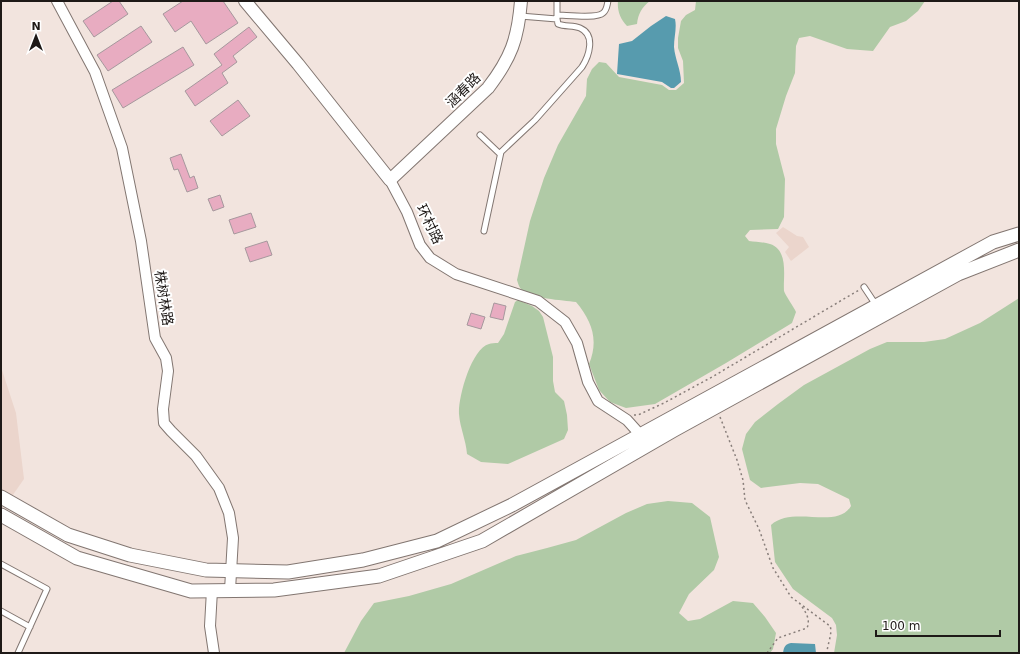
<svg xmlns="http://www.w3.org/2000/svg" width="1020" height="654" viewBox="0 0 1020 654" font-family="'DejaVu Sans','Noto Sans SC',sans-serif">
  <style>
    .built { fill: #ebd5cc }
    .green { fill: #b0caa6 }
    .water { fill: #579bae }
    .building { fill: #e8acc1; stroke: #a6989d }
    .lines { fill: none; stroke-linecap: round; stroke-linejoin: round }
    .service-casing { stroke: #827671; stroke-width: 7 }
    .minor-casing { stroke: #827671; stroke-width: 12 }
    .tertiary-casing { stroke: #827671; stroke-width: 14 }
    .secondary-casing { stroke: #827671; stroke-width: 15 }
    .path { stroke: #887e7a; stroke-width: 1.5; stroke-dasharray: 2 3; stroke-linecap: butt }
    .service { stroke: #fff; stroke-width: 5 }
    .minor { stroke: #fff; stroke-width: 10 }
    .tertiary { stroke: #fff; stroke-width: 12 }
    .secondary { stroke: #fff; stroke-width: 13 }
    .labels { text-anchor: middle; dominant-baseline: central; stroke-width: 4; stroke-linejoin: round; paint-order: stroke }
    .street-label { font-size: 14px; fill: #1e1917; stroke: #fff }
  </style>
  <rect width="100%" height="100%" fill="#f2e4de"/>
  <!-- built -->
  <path class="built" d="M783,227L797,236L803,237L809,247L791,261L785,252L789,247L776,233Z
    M1,367L16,413L24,479L10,499L1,494Z"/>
  <!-- green -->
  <path class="green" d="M618,1H650C642,7 638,14 637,24L627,26C620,19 617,10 618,1Z
    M696,1H925L918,11L906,21L890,27L873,51L847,49L810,36L799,38L796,46L795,73L786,96L776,129V144L785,179L784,217L778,229L750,230L745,236L749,241C756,242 764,242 770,244C789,250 783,277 784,291C785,295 794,307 796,312L792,323L726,363L655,404L626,408L610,402L599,390L589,364C599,340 592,321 576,302C562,300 531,299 521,289C519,287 518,283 517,280L530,221L544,178L558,145L586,96L587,79L592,69L599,62L606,63L619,77L662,85L669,90H676L684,83L683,61L678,48V38L681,21L686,15L695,10Z
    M1019,298V653H834L837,635L836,625L832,618L793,589L775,562L771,525C793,505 837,530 851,506L849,499L818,484L800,483L761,488L750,480L742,449L746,434L755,422L778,404L804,385L870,349L887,342H924L945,339L980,323Z
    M518,300L532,306L539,311L543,317L553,357V381L555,392L564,401L567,415L568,430L564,439L508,464L481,462L467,454C466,440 460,428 459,414C458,398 471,349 489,344C491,343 495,343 498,343L504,334L515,302Z
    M668,501L692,503L710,517L719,557L714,570L689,594L679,613L688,621L700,619L733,601L753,603L765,617L776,633L773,649L770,653H344L361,621L374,603L409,596L451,584L516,556L547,548L576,540L626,513L647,504Z"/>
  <!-- water -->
  <path class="water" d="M666,16L675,19C677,28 674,37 674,47C675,59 681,70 681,82L674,88H671L662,82L617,74L619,44L632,41L651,26Z
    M791,643L815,644L816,653H783C784,647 785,644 791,643Z"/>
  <!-- building -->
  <path class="building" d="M113,1H119L128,14L94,37L83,21Z
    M183,1H223L238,23L206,44L191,21L175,32L163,14Z
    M141,26L152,42L108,71L97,55Z
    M249,27L257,37L233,56L237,62L222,73L228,83L195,106L185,91L222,65L214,54Z
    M183,47L194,65L123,108L112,90Z
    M238,100L250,116L222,136L210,121Z
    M181,154L190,178L194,176L198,188L187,192L178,169L174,170L170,158Z
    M220,195L224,207L213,211L208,199Z
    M251,213L256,227L234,234L229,220Z
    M267,241L272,255L250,262L245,248Z
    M494,303L506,306L503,320L490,317Z
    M471,313L485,317L481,329L467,325Z"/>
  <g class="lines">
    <!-- service casing -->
    <g class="service-casing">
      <path id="service" d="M557,15C566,15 597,19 603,13C607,10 607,5 608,1
        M520,16L557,19
        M480,135L500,154
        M484,231L501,152L535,120L582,67C589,56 596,35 580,28C573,25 565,27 558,24L557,19V1
        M864,287L876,305
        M1,564L47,589L18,653
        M1,611L30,627"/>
    </g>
    <!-- minor casing -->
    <g class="minor-casing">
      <path id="minor" d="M57,1L95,72L122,148L141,241L155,338L166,358L168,371L163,409L164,423L171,431L196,456L219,488L229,513L233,538L230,590
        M390,180L407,212L420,245L430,258L456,274L538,301L565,322L577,343L588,382L598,401L627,420L636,430L643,441
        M212,590L210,626L214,653"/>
    </g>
    <!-- tertiary casing -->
    <g class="tertiary-casing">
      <path id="tertiary" d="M245,1L298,64L390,180L488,88C511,58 518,39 521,1"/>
    </g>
    <!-- secondary casing -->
    <g class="secondary-casing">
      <path id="secondary" d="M1,497L68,535L130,555L206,570L288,572L363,560L437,541L512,505L993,242L1019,234
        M1,515L77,558L191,591L274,590L379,576L482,541L674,430L958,274L1019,250"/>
    </g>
    <!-- path -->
    <path class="path" d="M634,415H638L664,403L712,377L859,290
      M720,417L737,460L743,480L745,500L759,529L773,568L791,597L830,626C833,633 827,645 827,653
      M767,653L778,638L807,628C811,619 805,611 800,604"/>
    <!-- service -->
    <use href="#service" class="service"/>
    <!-- minor -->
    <use href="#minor" class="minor"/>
    <!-- tertiary -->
    <use href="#tertiary" class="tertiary"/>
    <!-- secondary -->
    <use href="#secondary" class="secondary"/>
  </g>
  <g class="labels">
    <!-- street labels -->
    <g class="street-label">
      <text transform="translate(463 90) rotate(-45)">涵春路</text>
      <text transform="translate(430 224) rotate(64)">环村路</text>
      <text transform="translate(164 298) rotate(81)">株树林路</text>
    </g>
  </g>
  <!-- border -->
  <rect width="1020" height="654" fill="none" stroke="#1e1917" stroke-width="4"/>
  <!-- north arrow -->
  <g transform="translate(36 36)" stroke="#ffffff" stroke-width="3" paint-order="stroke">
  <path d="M0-3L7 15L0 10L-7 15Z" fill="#1e1917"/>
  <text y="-6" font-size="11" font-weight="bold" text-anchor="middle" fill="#1e1917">N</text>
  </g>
  <!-- scale -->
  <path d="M876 630v6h124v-6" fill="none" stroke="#1e1917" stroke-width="2"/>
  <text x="882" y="630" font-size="12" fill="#1e1917" stroke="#ffffff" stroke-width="3" paint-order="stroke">100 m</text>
</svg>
